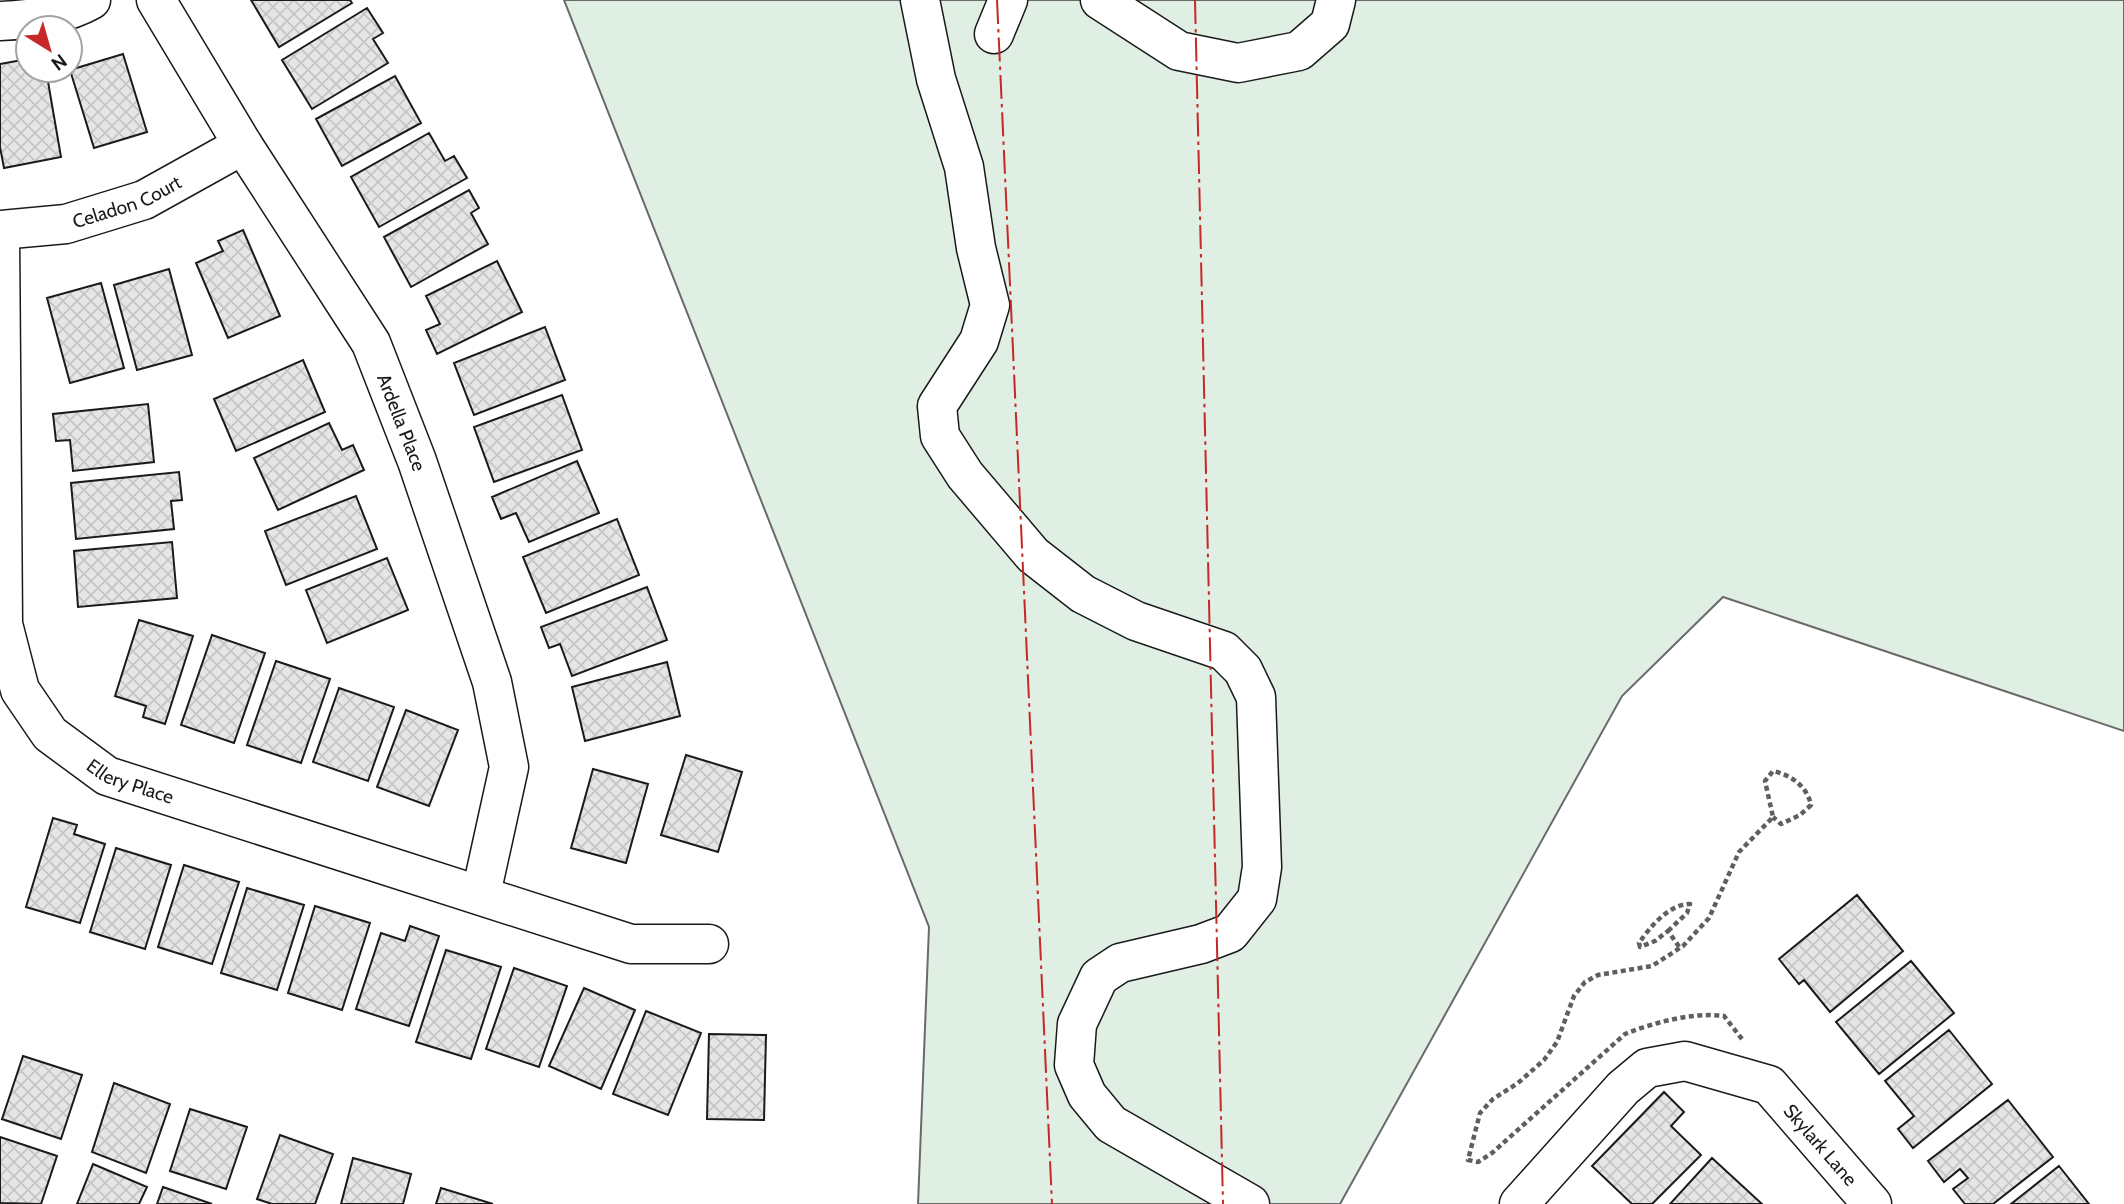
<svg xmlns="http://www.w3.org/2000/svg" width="2124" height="1204" viewBox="0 0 2124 1204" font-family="Cabin,sans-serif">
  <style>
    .green { fill: #e0efe3; stroke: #6a6a6a; stroke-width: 2 }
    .building { fill: url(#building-cross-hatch); stroke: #1a1a1a; stroke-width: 2 }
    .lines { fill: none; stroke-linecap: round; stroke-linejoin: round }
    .minor-casing { stroke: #1a1a1a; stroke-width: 41 }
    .path { stroke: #5f5f5f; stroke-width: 4.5; stroke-dasharray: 5 3.5; stroke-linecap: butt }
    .minor { stroke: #fff; stroke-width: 38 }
    .power { stroke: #c62828; stroke-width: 2; stroke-dasharray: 24 5 3.5 5; stroke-linecap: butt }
    .labels { text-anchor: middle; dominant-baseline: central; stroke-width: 5; stroke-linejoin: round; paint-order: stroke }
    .street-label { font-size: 19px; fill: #1a1a1a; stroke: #fff }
  </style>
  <defs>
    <pattern id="building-cross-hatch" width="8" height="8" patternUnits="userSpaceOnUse" patternTransform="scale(1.75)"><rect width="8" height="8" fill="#e6e6e6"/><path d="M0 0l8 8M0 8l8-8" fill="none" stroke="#c5c5c5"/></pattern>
  </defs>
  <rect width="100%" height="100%" fill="#fff"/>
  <!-- green -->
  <path class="green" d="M564,0H2124V731L1723,597L1622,696L1340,1204H918L929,927Z"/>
  <!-- building -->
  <path class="building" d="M251,0H350L352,3L279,47Z
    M367,8L383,33L373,39L388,63L312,109L282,60Z
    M123,54L147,132L94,148L70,70Z
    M28,59V70H46L61,157L4,168L0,147V64Z
    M395,76L421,123L342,166L316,119Z
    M429,133L445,161L454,156L467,178L379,227L351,177Z
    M469,190L479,208L471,213L488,244L411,287L384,237Z
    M243,230L280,316L228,338L196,263L223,251L218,241Z
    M497,261L522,312L437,354L426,330L440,324L426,296Z
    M169,269L192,355L137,370L114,285Z
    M101,283L124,368L70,383L47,298Z
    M545,327L565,380L474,415L454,363Z
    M303,360L325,412L236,451L214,399Z
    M562,395L582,450L494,482L474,427Z
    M148,404L154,462L73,471L70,440L56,441L53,414Z
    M329,423L342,450L353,445L364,470L278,510L254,458Z
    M577,461L599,513L529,542L516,513L501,519L492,497Z
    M179,472L182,500L171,501L174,529L76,539L71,483Z
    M356,496L377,549L286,585L265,531Z
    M617,519L639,575L546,613L523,557Z
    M172,542L177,598L78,607L74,551Z
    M387,558L408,610L327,643L306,590Z
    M647,587L667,640L572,676L560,644L549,648L541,627Z
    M139,620L193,636L165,724L143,717L146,706L115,696Z
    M212,635L265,653L234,743L181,725Z
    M276,661L330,679L301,763L247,745Z
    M667,662L680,716L585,741L572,687Z
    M339,688L394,707L368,781L313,762Z
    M406,710L458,730L429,806L377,787Z
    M686,755L742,772L718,852L661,835Z
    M593,769L648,784L626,863L571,848Z
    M53,818L77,825L74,834L105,844L80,923L26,907Z
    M116,848L171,865L145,949L90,932Z
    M184,865L239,882L212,964L158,947Z
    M247,888L304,905L277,990L221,973Z
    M1857,895L1903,951L1830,1012L1804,980L1799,984L1779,959Z
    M315,906L370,923L342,1010L288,993Z
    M410,926L439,936L409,1026L356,1009L381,933L405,941Z
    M446,950L501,967L471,1059L416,1042Z
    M1911,961L1954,1013L1879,1074L1836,1022Z
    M514,968L567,986L539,1067L486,1049Z
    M584,988L635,1010L601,1089L549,1066Z
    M646,1011L701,1033L668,1115L613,1094Z
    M1949,1030L1992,1084L1913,1148L1898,1129L1914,1116L1885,1081Z
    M709,1034L766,1035L764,1120L707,1119Z
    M23,1056L82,1075L61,1139L2,1119Z
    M114,1083L170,1104L146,1173L92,1152Z
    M1664,1092L1684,1112L1671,1126L1701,1155L1652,1204H1632L1592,1166Z
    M2008,1100L2053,1157L1993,1204H1965L1953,1189L1968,1178L1960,1169L1944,1182L1928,1161Z
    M190,1109L247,1127L226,1189L170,1171Z
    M280,1135L333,1154L315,1204H272L257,1199Z
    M0,1137L57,1156L41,1204L0,1203Z
    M353,1158L411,1174L403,1204H341Z
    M1712,1158L1762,1204H1670Z
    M93,1164L147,1187L139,1204H77Z
    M2059,1166L2089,1204H2011Z
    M163,1187L212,1204H157Z
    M441,1188L493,1204H436Z"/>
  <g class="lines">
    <!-- minor casing -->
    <g class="minor-casing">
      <g id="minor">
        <path id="s1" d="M156,0L243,145L371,343L417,461L492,682L509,767L481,894"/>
        <path d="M920,0L936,79L964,167L976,248L990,305L979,341L937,406L940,436L965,475L1033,555L1083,594L1136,621L1224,651L1243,670L1256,697L1262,867L1257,899L1230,933L1201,944L1120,963L1099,977L1077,1024L1074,1065L1087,1095L1111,1124L1250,1204"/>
        <path d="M1100,0L1179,51L1238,63L1299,51L1330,24L1336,0"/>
        <path d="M0,21C31,20 64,15 91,0"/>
        <path d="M994,34L1008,0"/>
        <path id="s2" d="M0,230L66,224L144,200L243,145"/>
        <path id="s3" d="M0,234L3,624L20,690L50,734L107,776L631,944H709"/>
        <path id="s4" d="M1519,1204L1623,1088L1647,1068L1685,1061L1769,1085L1872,1204"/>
      </g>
    </g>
    <!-- path -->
    <path class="path" d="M1668,931L1687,913L1690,904C1669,904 1650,927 1639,943L1640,947L1655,941L1668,931L1680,948
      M1742,1039L1724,1016C1693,1012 1655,1022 1625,1034L1492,1153L1478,1162L1468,1160L1480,1113L1493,1099L1518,1083L1544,1060L1557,1042L1574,996L1585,982L1598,975L1652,966L1683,946L1709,918L1739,852L1773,817L1765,781L1773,771C1791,775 1807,786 1811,805L1800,815L1781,824L1773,817"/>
    <!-- minor -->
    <use href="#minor" class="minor"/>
    <!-- power -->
    <path class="power" d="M997,0L1052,1204
      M1195,0L1223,1204"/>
  </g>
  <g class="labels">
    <!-- street labels -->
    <g class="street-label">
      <text stroke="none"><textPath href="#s2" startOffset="131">Celadon Court</textPath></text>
      <text stroke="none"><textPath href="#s1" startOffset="490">Ardella Place</textPath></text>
      <text stroke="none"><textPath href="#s3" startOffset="606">Ellery Place</textPath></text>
      <text stroke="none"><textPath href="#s4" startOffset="392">Skylark Lane</textPath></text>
    </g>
  </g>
  <!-- north arrow -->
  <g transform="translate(49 49) rotate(143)"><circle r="33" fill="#ffffff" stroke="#a3a3a3" stroke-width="2"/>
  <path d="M0-5L12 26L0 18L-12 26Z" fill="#c62828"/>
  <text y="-10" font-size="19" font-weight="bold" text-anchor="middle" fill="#1a1a1a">N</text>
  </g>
</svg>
